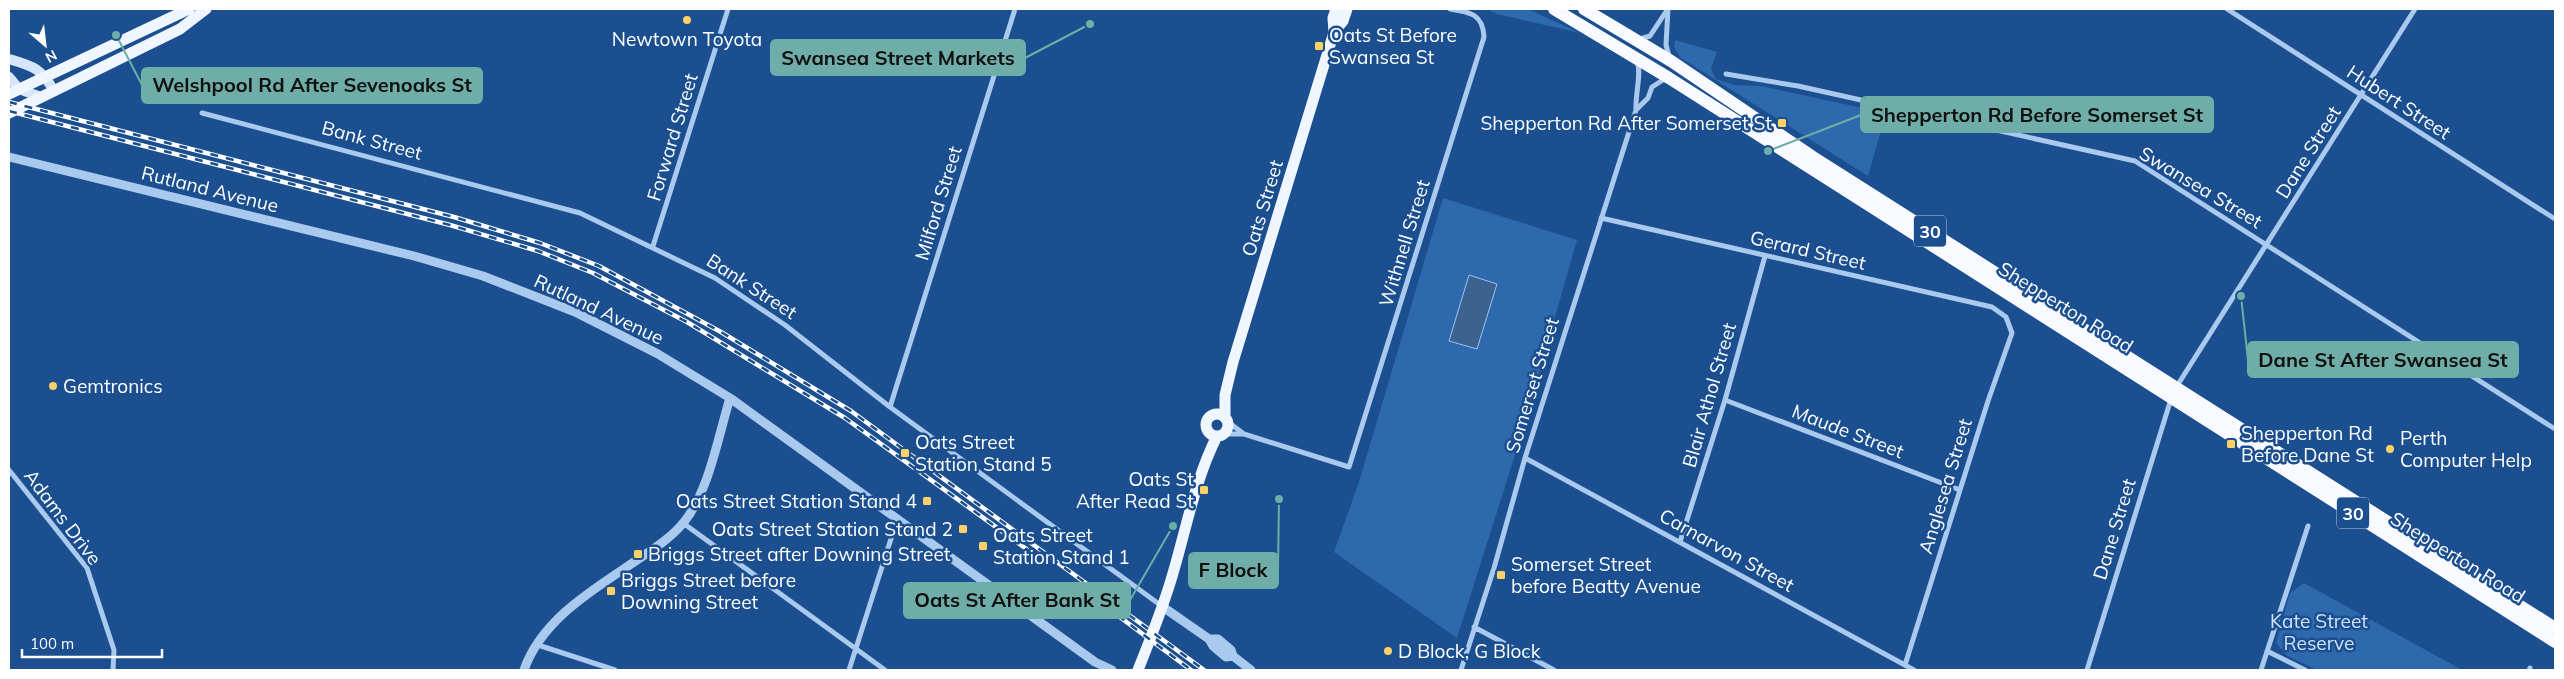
<svg xmlns="http://www.w3.org/2000/svg" width="2564" height="679" viewBox="0 0 2564 679" font-family="Mulish,sans-serif">
  <style>
    .green { fill: #2e69ad }
    .water { fill: #3c6290; stroke: #9cc4f0 }
    .lines { fill: none; stroke-linecap: round; stroke-linejoin: round }
    .minor { stroke: #a9c9ee; stroke-width: 5 }
    .tertiary { stroke: #a9c9ee; stroke-width: 9 }
    .secondary { stroke: #d6e6fa; stroke-width: 10 }
    .primary { stroke: #f0f6ff; stroke-width: 11 }
    .trunk { stroke: #f8faff; stroke-width: 12 }
    .rail-casing { stroke: #fff; stroke-width: 4.5 }
    .rail { stroke: #1b4f8f; stroke-width: 2.5; stroke-dasharray: 8; stroke-linecap: butt }
    .poi-dot { fill: #ffd166; stroke: #1b4f8f; stroke-width: 2 }
    .labels { text-anchor: middle; dominant-baseline: central; stroke-width: 5; stroke-linejoin: round; paint-order: stroke }
    .shield { fill: #1b4f8f; stroke: #bbcadd; stroke-width: 1 }
    .shield-label { font-size: 18px; font-weight: bold; fill: #fff }
    .poi-label { font-size: 19px; fill: #fff; stroke: #1b4f8f; text-anchor: start }
    .street-label { font-size: 19px; fill: #fff; stroke: #1b4f8f }
    .park-label { font-size: 19px; fill: #cfe3fa; stroke: #1b4f8f }
    .leader { fill: none; stroke: #6fada8; stroke-width: 2 }
    .callout-dot { fill: #6fada8; stroke: #1b4f8f; stroke-width: 2 }
    .callout { fill: #6fada8; stroke: #6fada8; stroke-width: 2 }
    .callout-label { font-size: 20px; text-anchor: middle; font-weight: bold; fill: #111 }
  </style>
  <rect width="100%" height="100%" fill="#1b4f8f"/>
  <!-- green -->
  <path class="green" d="M1487,9H1528L1580,33L1497,14Z
    M1675,40L1717,52L1711,69L1716,79L1734,85L1761,86L1886,113L1868,176L1681,58L1674,47Z
    M1443,198L1577,240L1522,433L1457,638L1334,552L1359,482Z
    M2304,583L2462,670H2317L2286,655L2276,643L2290,593Z"/>
  <!-- water -->
  <path class="water" d="M1469,275L1497,284L1477,349L1449,341Z"/>
  <g class="lines">
    <!-- minor -->
    <path class="minor" d="M1668,9L1666,45L1669,56
      M2227,9L2555,219
      M1640,39L1650,36L1667,10
      M1726,74L1798,86L2135,161L2555,429
      M1636,110L1648,98L1652,87L1666,78
      M202,113L580,213L715,278L785,325L890,407L1163,607
      M1601,218L1992,307L2006,317L2012,333L1988,401L1905,665
      M653,246L728,9
      M2177,386L2415,9
      M1725,400L1960,490
      M890,407L1015,9
      M1228,422L1244,434L1349,467L1484,37C1483,14 1470,12 1450,9
      M1223,434H1243
      M1525,458L1914,670
      M9,470L87,568L114,650L113,670
      M683,523L885,670
      M1680,542L1725,400L1765,256
      M1474,627L1554,670
      M538,645L615,670
      M2267,651L2305,670
      M849,670L897,520
      M1461,670L1494,568L1525,458L1636,110C1635,94 1642,73 1637,61
      M2087,670L2171,399
      M2261,670L2308,526
      M2529,670L2530,668"/>
    <!-- tertiary -->
    <path class="tertiary" d="M9,157L414,256L483,276L575,312L658,354L730,398L1095,662L1112,670
      M1163,607L1209,639H1218L1231,650L1233,656L1251,670
      M1209,639L1213,646L1226,657L1233,656
      M524,670C542,618 596,588 640,558C655,548 672,537 684,522C709,491 718,437 730,398"/>
    <!-- secondary -->
    <path class="secondary" d="M9,59C33,66 41,68 54,91
      M9,77L19,89L41,97"/>
    <!-- primary -->
    <path class="primary" d="M1334,32L1343,21L1347,9
      M9,94L189,9
      M9,113L180,29L206,9
      M1206 425a11 11 0 1 1 22 0a11 11 0 1 1-22 0Z
      M1225,418V395L1233,362L1334,32L1333,18L1336,9
      M1138,670C1150,640 1162,610 1171,580C1186,531 1194,482 1217,436"/>
    <!-- trunk -->
    <path class="trunk" d="M1554,9L1669,78L2555,642
      M1584,9L1671,61L1813,157L2555,628"/>
    <!-- rail casing -->
    <g class="rail-casing">
      <path id="rail" d="M9,102L454,217L540,243L599,266L721,332L851,411L1204,670
        M9,111L450,225L538,251L593,273L687,322L845,418L1032,553
        M1105,606L1191,670"/>
    </g>
    <!-- rail -->
    <use href="#rail" class="rail"/>
  </g>
  <!-- markers -->
  <g class="poi-dot">
    <circle cx="687" cy="20" r="5"/>
    <rect x="1314" y="41" width="10" height="10" rx="2.5"/>
    <rect x="1777" y="118" width="10" height="10" rx="2.5"/>
    <circle cx="53" cy="386" r="5"/>
    <rect x="2226" y="439" width="10" height="10" rx="2.5"/>
    <circle cx="2390" cy="449" r="5"/>
    <rect x="900" y="448" width="10" height="10" rx="2.5"/>
    <rect x="1199" y="485" width="10" height="10" rx="2.5"/>
    <rect x="922" y="496" width="10" height="10" rx="2.5"/>
    <rect x="958" y="524" width="10" height="10" rx="2.5"/>
    <rect x="978" y="541" width="10" height="10" rx="2.5"/>
    <rect x="633" y="549" width="10" height="10" rx="2.5"/>
    <rect x="1496" y="570" width="10" height="10" rx="2.5"/>
    <rect x="606" y="586" width="10" height="10" rx="2.5"/>
    <circle cx="1388" cy="651" r="5"/>
  </g>
  <g class="labels">
    <!-- shield labels -->
    <g class="shield">
      <rect x="1914" y="215.5" width="32" height="31" rx="4"/>
      <rect x="2337" y="497.5" width="32" height="31" rx="4"/>
    </g>
    <g class="shield-label">
      <text x="1930" y="231">30</text>
      <text x="2353" y="513">30</text>
    </g>
    <!-- poi labels -->
    <g class="poi-label">
      <text x="1329" y="35">Oats St Before<tspan x="1329" dy="22">Swansea St</tspan></text>
      <text x="687" y="39" text-anchor="middle">Newtown Toyota</text>
      <text x="1772" y="123" text-anchor="end">Shepperton Rd After Somerset St</text>
      <text x="63" y="386">Gemtronics</text>
      <text x="2241" y="433">Shepperton Rd<tspan x="2241" dy="22">Before Dane St</tspan></text>
      <text x="2400" y="438">Perth<tspan x="2400" dy="22">Computer Help</tspan></text>
      <text x="915" y="442">Oats Street<tspan x="915" dy="22">Station Stand 5</tspan></text>
      <text x="1194" y="479" text-anchor="end">Oats St<tspan x="1194" dy="22">After Read St</tspan></text>
      <text x="917" y="501" text-anchor="end">Oats Street Station Stand 4</text>
      <text x="953" y="529" text-anchor="end">Oats Street Station Stand 2</text>
      <text x="993" y="535">Oats Street<tspan x="993" dy="22">Station Stand 1</tspan></text>
      <text x="648" y="554">Briggs Street after Downing Street</text>
      <text x="1511" y="564">Somerset Street<tspan x="1511" dy="22">before Beatty Avenue</tspan></text>
      <text x="621" y="580">Briggs Street before<tspan x="621" dy="22">Downing Street</tspan></text>
      <text x="1398" y="651">D Block, G Block</text>
    </g>
    <!-- street labels -->
    <g class="street-label">
      <text transform="translate(2399 102) rotate(33)">Hubert Street</text>
      <text transform="translate(672 137) rotate(-73)">Forward Street</text>
      <text transform="translate(372 140) rotate(15)">Bank Street</text>
      <text transform="translate(2308 152) rotate(-58)">Dane Street</text>
      <text transform="translate(2201 187) rotate(31)">Swansea Street</text>
      <text transform="translate(210 189) rotate(14)">Rutland Avenue</text>
      <text transform="translate(938 203) rotate(-73)">Milford Street</text>
      <text transform="translate(1262 208) rotate(-73)">Oats Street</text>
      <text transform="translate(1404 243) rotate(-73)">Withnell Street</text>
      <text transform="translate(1808 250) rotate(13)">Gerard Street</text>
      <text transform="translate(752 286) rotate(33)">Bank Street</text>
      <text transform="translate(2066 307) rotate(32)">Shepperton Road</text>
      <text transform="translate(599 309) rotate(25)">Rutland Avenue</text>
      <text transform="translate(1532 385) rotate(-73)">Somerset Street</text>
      <text transform="translate(1709 395) rotate(-74)">Blair Athol Street</text>
      <text transform="translate(1848 431) rotate(21)">Maude Street</text>
      <text transform="translate(1945 486) rotate(-73)">Anglesea Street</text>
      <text transform="translate(63 517) rotate(53)">Adams Drive</text>
      <text transform="translate(2114 529) rotate(-73)">Dane Street</text>
      <text transform="translate(1727 550) rotate(29)">Carnarvon Street</text>
      <text transform="translate(2458 557) rotate(32)">Shepperton Road</text>
    </g>
    <!-- park labels -->
    <g class="park-label">
      <text x="2319" y="621">Kate Street<tspan x="2319" dy="22">Reserve</tspan></text>
    </g>
  </g>
  <!-- callouts -->
  <path class="leader" d="M1090 24L1025 58M116 35L142 85M1768 151L1861 115M2241 296L2248 360M1279 499L1278 570M1173 526L1130 600"/>
  <g class="callout-dot">
    <circle cx="1090" cy="24" r="5"/>
    <circle cx="116" cy="35" r="5"/>
    <circle cx="1768" cy="151" r="5"/>
    <circle cx="2241" cy="296" r="5"/>
    <circle cx="1279" cy="499" r="5"/>
    <circle cx="1173" cy="526" r="5"/>
  </g>
  <g class="callout">
    <rect x="771" y="40" width="254" height="35" rx="5"/>
    <rect x="142" y="68" width="340" height="35" rx="5"/>
    <rect x="1861" y="97" width="352" height="35" rx="5"/>
    <rect x="2248" y="342" width="270" height="35" rx="5"/>
    <rect x="1189" y="553" width="89" height="35" rx="5"/>
    <rect x="904" y="583" width="226" height="35" rx="5"/>
  </g>
  <g class="callout-label">
    <text x="898" y="65">Swansea Street Markets</text>
    <text x="312" y="92">Welshpool Rd After Sevenoaks St</text>
    <text x="2037" y="122">Shepperton Rd Before Somerset St</text>
    <text x="2383" y="367">Dane St After Swansea St</text>
    <text x="1233" y="577">F Block</text>
    <text x="1017" y="607">Oats St After Bank St</text>
  </g>
  <!-- border -->
  <rect width="2564" height="679" fill="none" stroke="#ffffff" stroke-width="20"/>
  <!-- north arrow -->
  <g transform="translate(45 45) rotate(152)" stroke="#1b4f8f" stroke-width="4" paint-order="stroke">
  <path d="M0-4L9 19L0 12L-9 19Z" fill="#ffffff"/>
  <text y="-8" font-size="14" font-weight="bold" text-anchor="middle" fill="#ffffff">N</text>
  </g>
  <!-- scale -->
  <path d="M22 649v8h140v-8" fill="none" stroke="#ffffff" stroke-width="2.5"/>
  <text x="30" y="649" font-size="15" fill="#ffffff" stroke="#1b4f8f" stroke-width="4" paint-order="stroke">100 m</text>
</svg>
